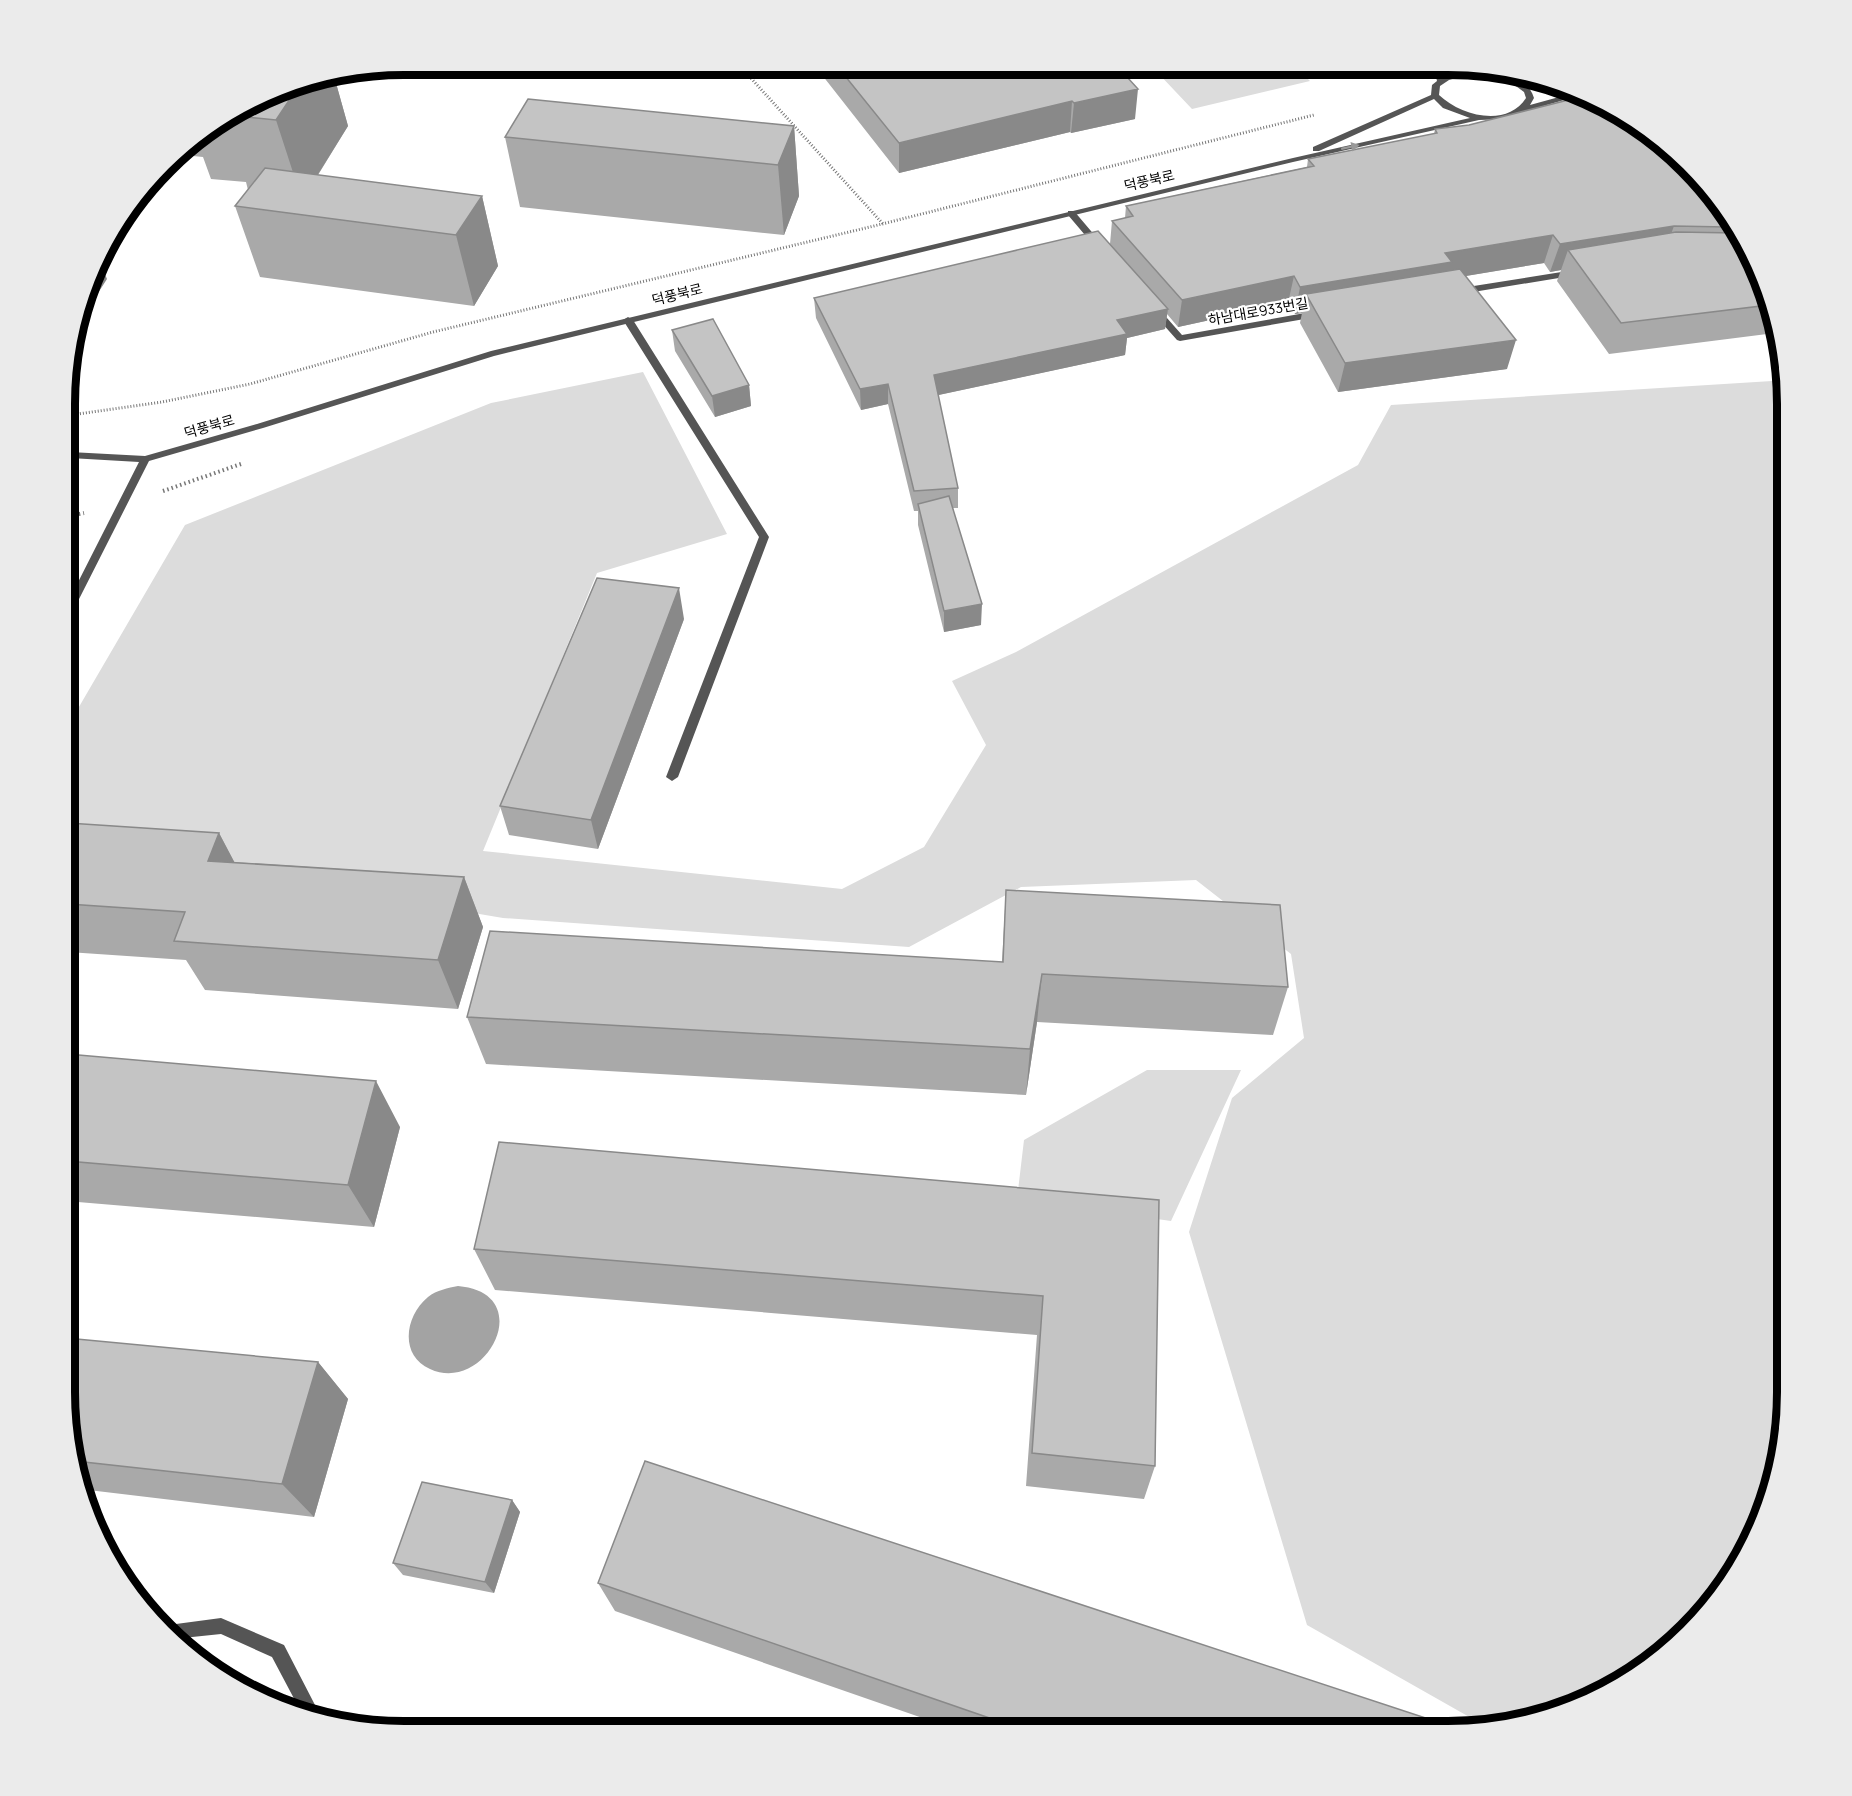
<svg xmlns="http://www.w3.org/2000/svg" width="1852" height="1796" viewBox="0 0 1852 1796" font-family="Manrope,'Noto Sans KR',sans-serif">
  <style>
    .green { fill: #dcdcdc }
    .water { fill: #a3a3a3 }
    .lines { fill: none; stroke-linecap: round; stroke-linejoin: round }
    .path-far1 { stroke: #777; stroke-width: 3; stroke-dasharray: 1 2; stroke-linecap: butt }
    .path { stroke: #777; stroke-width: 4; stroke-dasharray: 1.5 3; stroke-linecap: butt }
    .service { fill: #555; fill-rule: evenodd }
    .tertiary { fill: #555; fill-rule: evenodd }
    .wall { fill: #a9a9a9 }
    .shaded-wall { fill: #898989 }
    .building { fill: #c4c4c4; stroke: #898989; stroke-width: 1.5 }
    .oneway { fill: #999 }
    .labels { text-anchor: middle; dominant-baseline: central; stroke-width: 4.5; stroke-linejoin: round; paint-order: stroke }
    .far-street-label { font-size: 14px; fill: #000; stroke: #fff }
    .rim { fill: none; stroke: #000; stroke-width: 8 }
  </style>
  <rect width="100%" height="100%" fill="#fff"/>
  <!-- green -->
  <path class="green" d="M1182,67H1296L1310,81L1192,109L1157,72Z
    M643,372L727,534L597,573L483,851L842,889L924,847L986,745L952,681L1016,652L1358,465L1391,405L1786,380L1787,1414L1752,1542L1703,1616L1655,1661L1577,1706L1487,1727L1307,1625L1189,1232L1232,1098L1304,1038L1291,954L1196,880L1021,887L909,947L503,918L68,844L69,724L185,525L491,403Z
    M1147,1070H1241L1171,1221L1017,1199L1024,1140Z"/>
  <!-- water -->
  <path class="water" d="M458,1286C539,1293 486,1395 430,1369C399,1355 405,1316 428,1297C437,1290 448,1288 458,1286Z"/>
  <g class="lines">
    <!-- path-far1 -->
    <path class="path-far1" d="M739,65L884,225
      M71,415L162,402L250,384L433,332L874,226L1314,115"/>
    <!-- path -->
    <path class="path" d="M163,491L241,464
      M70,516L84,513"/>
    <!-- service -->
    <path class="service" d="M1068,211H1074L1102,244V248H1096L1068,215Z
      M1574,270L1577,271V275L1461,294L1457,291L1461,288Z
      M1156,308L1159,309L1182,335L1316,311L1320,314L1316,317L1180,341L1177,340L1153,313V309Z
      M628,317L633,320L769,537L678,777L672,781L666,777L759,537L623,320Z
      M221,1618L284,1645L315,1705L316,1713L299,1708L272,1657L221,1634L173,1639L161,1626Z"/>
    <!-- tertiary -->
    <path class="tertiary" d="M1430,67H1439L1444,77C1469,67 1524,65 1534,98L1530,105L1570,94L1578,96L1526,111L1507,119L1479,120L1293,162L494,356L263,428L149,461L75,607L70,611V598L139,462L70,458V452L145,456L257,424L491,351L1293,158L1470,118L1443,108L1434,99L1319,151H1313V147L1431,95L1432,85L1437,81L1435,73ZM1470,74C1491,74 1508,79 1524,92L1526,98C1507,128 1461,116 1439,95L1440,86L1449,80Z"/>
  </g>
  <!-- wall -->
  <path class="wall" d="M815,66H1117L1135,119L1071,133L1070,132L899,173Z
    M334,76L348,126L318,175L482,196L498,266L474,306L260,277L235,206L248,190L246,182L211,179L203,157L193,156L188,144L295,83Z
    M794,126L799,196L784,235L520,207L505,137Z
    M1435,129L1723,223L1726,227L1724,233L1762,275L1775,333L1609,354L1557,281L1561,270L1550,272L1544,263L1465,276L1507,369L1338,392L1300,323L1302,313L1295,314L1288,303L1178,327L1167,314L1165,329L1127,338L1125,355L938,395L958,488V508H953L981,625L944,632L918,525V511H914L888,404L861,410L816,318L814,298L1110,244L1112,221L1125,218L1126,206L1307,167L1308,159L1434,134Z
    M672,330L749,385L751,406L715,417L675,351Z
    M684,619L598,849L509,835L500,806Z
    M68,823L219,833L234,862L464,877L483,927L458,1009L205,990L186,960L68,952Z
    M1006,890L1288,987L1273,1035L1037,1022L1026,1095L486,1064L467,1017L1002,962Z
    M67,1054L400,1127L374,1227L66,1201Z
    M1159,1200L1155,1466L1144,1499L1026,1486L1037,1335L495,1290L474,1249Z
    M318,1362L348,1399L314,1517L80,1489L65,1414Z
    M512,1500L520,1512L494,1593L403,1575L393,1563Z
    M598,1583L1465,1731H960L615,1611Z"/>
  <!-- shaded-wall -->
  <path class="shaded-wall" d="M334,76L348,126L302,200L276,120L302,81Z
    M1138,89L1135,119L1071,133L1074,103Z
    M1072,101L1070,132L899,173V143Z
    M794,126L799,196L784,235L778,165Z
    M482,196L498,266L474,306L456,235Z
    M1674,226L1664,253L1568,250L1561,270L1550,272L1560,244Z
    M1553,235L1544,263L1448,279L1306,294L1302,313L1295,314L1300,287L1445,253Z
    M100,262L107,279L73,332Z
    M1294,276L1288,303L1178,327L1182,300Z
    M1168,309L1165,329L1127,338L1125,355L934,396V375L1117,320Z
    M1516,340L1507,369L1338,392L1345,363Z
    M888,384V404L861,410L860,389Z
    M749,385L751,406L715,417L712,396Z
    M679,588L684,619L598,849L591,820Z
    M982,604L981,625L944,632V611Z
    M219,833L246,884L208,861Z
    M464,877L483,927L458,1009L438,960Z
    M1042,974L1037,1022L1026,1095L1030,1049Z
    M376,1081L400,1127L374,1227L348,1185Z
    M318,1362L348,1399L314,1517L282,1484Z
    M512,1500L520,1512L494,1593L485,1582Z"/>
  <!-- building -->
  <path class="building" d="M837,66H1117L1138,89L1074,103L1072,101L899,143Z
    M302,81L276,120L236,116L295,83Z
    M1580,97L1617,110L1717,197L1726,212L1723,223L1726,227L1674,226L1560,244L1553,235L1445,253L1452,262L1300,287L1294,276L1182,300L1112,221L1133,216L1126,206L1314,166L1308,159L1437,133L1435,129L1469,125Z
    M528,99L794,126L778,165L505,137Z
    M265,168L482,196L456,235L235,206Z
    M1098,231L1168,309L1117,320L1127,334L934,375L958,488L914,491L888,384L860,389L814,298Z
    M1676,232L1736,233L1742,241L1762,275L1769,305L1621,323L1568,250Z
    M1460,269L1516,340L1345,363L1306,294Z
    M713,319L749,385L712,396L672,330Z
    M949,496L982,604L944,611L918,504Z
    M597,578L679,588L591,820L500,806Z
    M68,823L219,833L208,861L464,877L438,960L174,941L185,912L68,904Z
    M1006,890L1280,905L1288,987L1042,974L1030,1049L467,1017L490,931L1003,962Z
    M67,1054L376,1081L348,1185L67,1161Z
    M499,1142L1159,1200L1155,1466L1032,1453L1043,1296L474,1249Z
    M66,1338L318,1362L282,1484L75,1461L65,1414Z
    M645,1461L1465,1731H1027L598,1583Z
    M422,1482L512,1500L485,1582L393,1563Z"/>
  <!-- one-way arrows -->
  <defs><path id="oneway-solid" d="M-6-.8H1V-3.2L6.5 0L1 3.2V.8H-6Z" transform="scale(1.5)"/></defs>
  <use class="oneway" href="#oneway-solid" transform="translate(1350 147) rotate(-12)"/>
  <g class="labels">
    <!-- far-street labels -->
    <g class="far-street-label">
      <text transform="translate(1149 180) rotate(-13)">덕풍북로</text>
      <text transform="translate(677 294) rotate(-14)">덕풍북로</text>
      <text transform="translate(1258 311) rotate(-10)">하남대로933번길</text>
      <text transform="translate(209 426) rotate(-16)">덕풍북로</text>
    </g>
  </g>
  <!-- crop -->
  <path d="M0 0H1852V1796H0ZM404 75H1448A329 329 0 0 1 1777 404V1392A329 329 0 0 1 1448 1721H404A329 329 0 0 1 75 1392V404A329 329 0 0 1 404 75Z" fill="#ebebeb" fill-rule="evenodd"/>
  <path class="rim" d="M404 75H1448A329 329 0 0 1 1777 404V1392A329 329 0 0 1 1448 1721H404A329 329 0 0 1 75 1392V404A329 329 0 0 1 404 75Z"/>
</svg>
